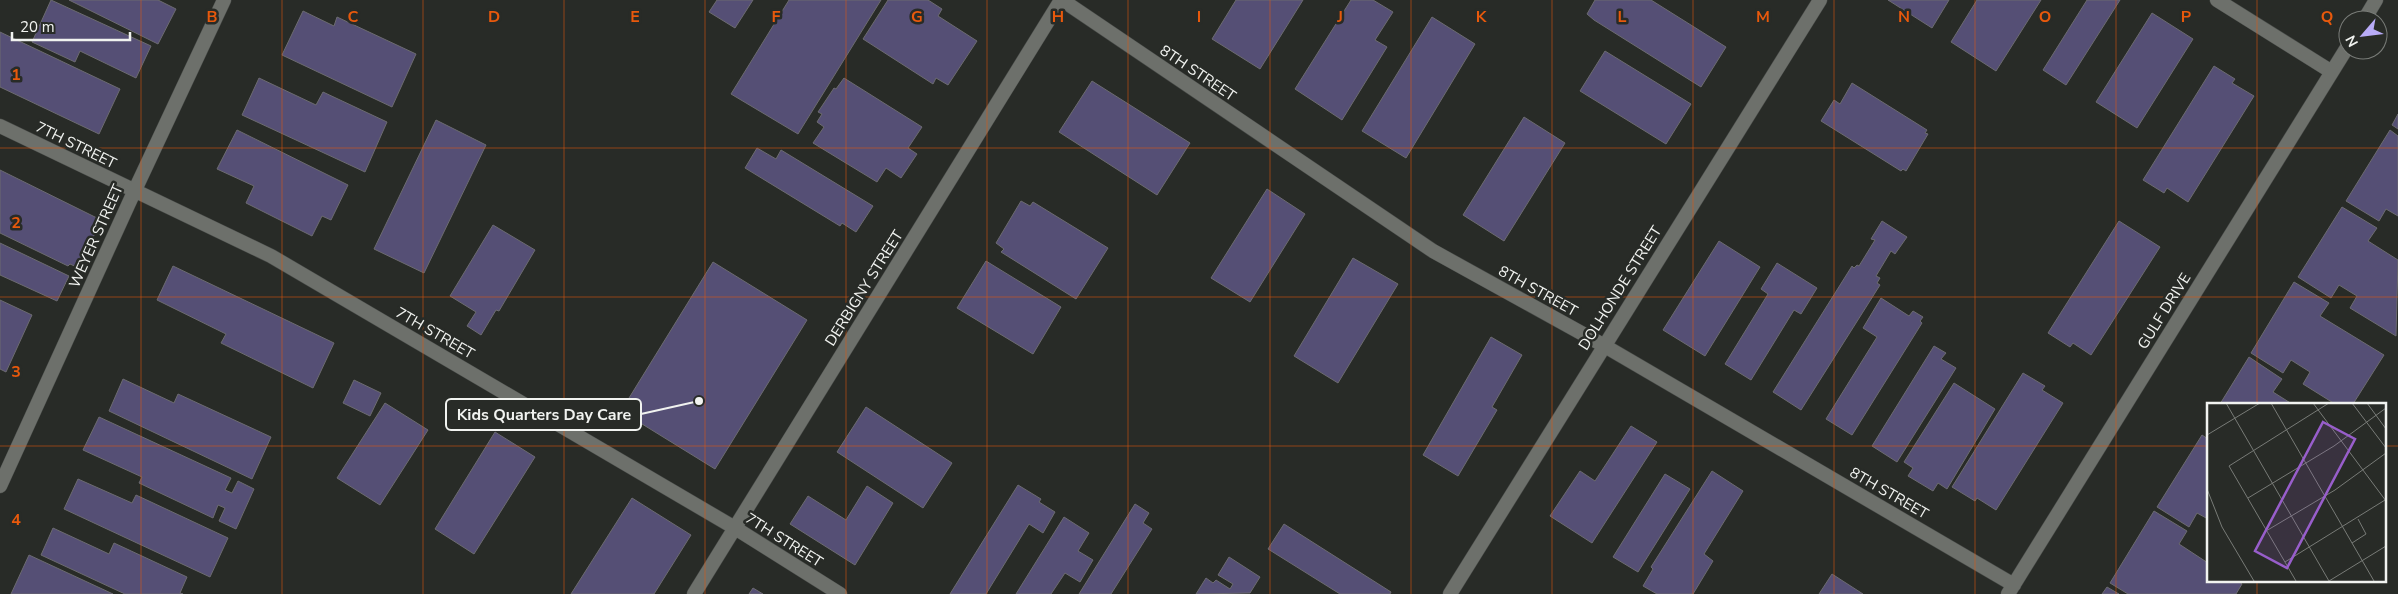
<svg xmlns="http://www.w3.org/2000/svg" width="2398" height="594" viewBox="0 0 2398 594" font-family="'Nunito Sans',sans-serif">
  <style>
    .building { fill: #554f75; stroke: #6c6b70 }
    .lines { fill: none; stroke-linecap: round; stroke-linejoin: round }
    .minor-casing { stroke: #464946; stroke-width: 15 }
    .minor { stroke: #6d706b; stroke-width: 14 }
    .grid { fill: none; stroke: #e8590c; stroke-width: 1; stroke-opacity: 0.55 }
    .labels { text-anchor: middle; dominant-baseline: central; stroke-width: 5; stroke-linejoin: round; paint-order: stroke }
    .street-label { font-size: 15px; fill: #f1f3f0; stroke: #282b27 }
    .inset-road { fill: none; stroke: #787b77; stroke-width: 1 }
    .view { fill: #985ecb; fill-opacity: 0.15; stroke: #985ecb; stroke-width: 2.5 }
    .inset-edge { fill: none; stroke: #f1f3f0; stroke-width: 2.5 }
    .grid-label { font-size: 16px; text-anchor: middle; font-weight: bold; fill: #e8590c; stroke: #282b27; stroke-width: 5; stroke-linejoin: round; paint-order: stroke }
    .leader { fill: none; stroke: #f1f3f0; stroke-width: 2 }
    .callout-dot { fill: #f1f3f0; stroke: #282b27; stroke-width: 2 }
    .callout { fill: #282b27; stroke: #f1f3f0; stroke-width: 2 }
    .callout-label { font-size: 16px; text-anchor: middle; font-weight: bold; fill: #f1f3f0 }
  </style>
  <rect width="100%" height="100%" fill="#282b27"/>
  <!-- building -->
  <path class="building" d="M51,0L151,46L136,78L80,51L75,62L32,42Z
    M69,0H158L176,9L158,44Z
    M717,0H753L735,28L709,12Z
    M789,0H881L798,134L731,94Z
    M888,0H928L942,9L938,16L977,41L948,85L936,78L933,84L863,39Z
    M1236,0H1303L1260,69L1212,39Z
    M1351,0H1373L1393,12L1375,40L1387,47L1342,120L1295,89Z
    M1595,0H1651L1726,47L1701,87L1594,20L1587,14Z
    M1888,0H1949L1932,28Z
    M1977,0H2041L1996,71L1951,42Z
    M2087,0H2120L2066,85L2043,70Z
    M303,11L334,26L337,17L416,54L392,107L282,55Z
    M2152,13L2193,39L2137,128L2096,102Z
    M1432,17L1475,44L1406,158L1362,131Z
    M0,32L120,89L99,134L0,87Z
    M1605,51L1691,104L1666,144L1580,91Z
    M2214,66L2235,79L2232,83L2254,96L2188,202L2167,188L2164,193L2143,180Z
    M259,78L316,105L323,92L387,122L365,172L242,115Z
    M844,78L922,127L908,148L917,154L901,178L886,168L877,182L813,143L824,127L817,122L822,114L818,112L834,88L836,89Z
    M1092,81L1190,143L1157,195L1059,132Z
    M1852,83L1927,130L1925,133L1928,134L1906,171L1903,169L1901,171L1821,121L1834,100L1840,104Z
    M2398,114V129L2392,125Z
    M1524,117L1565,143L1504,241L1463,215Z
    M436,120L486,145L424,273L374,249Z
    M237,130L348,185L331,220L322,216L312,236L246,203L254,186L217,169Z
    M2390,130L2398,136V216L2386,209L2379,221L2346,201Z
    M757,148L776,159L781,150L873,206L856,232L842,223L840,226L745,168Z
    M0,170L101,220L79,268L70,264L68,266L0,233Z
    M1267,189L1305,214L1250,302L1211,278Z
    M1021,201L1030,206L1033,202L1108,248L1076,299L1001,252L1004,249L996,243Z
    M2342,207L2377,228L2368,241L2398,260L2396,336L2350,308L2357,296L2339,285L2331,298L2298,277Z
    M1882,221L1907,237L1895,254L1891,251L1876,276L1880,278L1877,283L1880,285L1801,410L1773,392L1852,266L1854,268L1857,265L1859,266L1875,240L1871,239Z
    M2119,221L2160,247L2091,355L2073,343L2070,347L2048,333Z
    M493,225L535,250L499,311L496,310L481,335L467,326L476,312L450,296Z
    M1719,241L1760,267L1705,356L1663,330Z
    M0,243L69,276L57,301L0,275Z
    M1353,258L1398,284L1338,383L1294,356Z
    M986,261L1061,307L1033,354L957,308Z
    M713,262L807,320L715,469L621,411Z
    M1777,263L1817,288L1801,314L1794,310L1751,380L1725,364L1768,294L1761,289Z
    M173,266L334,343L313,388L221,343L226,334L157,300Z
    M2294,282L2329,303L2320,316L2384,355L2353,404H2335L2303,384L2310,372L2291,360L2283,373L2251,353Z
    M1881,298L1909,316L1913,311L1923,317L1920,321L1922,323L1852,435L1826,419L1877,337L1863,328Z
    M0,300L32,315L6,372L0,369Z
    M1491,337L1522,355L1492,407L1497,410L1458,476L1423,455Z
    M1934,346L1946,353L1941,359L1956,368L1897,462L1872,446Z
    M2249,357L2282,379L2273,392L2292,404H2220Z
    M2023,373L2045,386L2042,390L2063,403L1996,510L1977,498L1975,501L1952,487Z
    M123,379L174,403L178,394L271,437L252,479L109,411Z
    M354,380L381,393L370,416L343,403Z
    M1954,383L1995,409L1947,489L1938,483L1933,491L1908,476L1913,468L1904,462Z
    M385,403L428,430L380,505L337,478Z
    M866,407L952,463L923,508L837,452Z
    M99,417L231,478L225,490L232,493L238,481L254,489L236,529L219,521L225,508L218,505L213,518L139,483L142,477L83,450Z
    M1631,426L1657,442L1592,543L1550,516L1580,471L1595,481Z
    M495,432L535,457L474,554L435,529Z
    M2202,435L2208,439V519L2197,513L2189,527L2157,507Z
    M1712,471L1743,491L1704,554L1713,561L1693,594H1657L1643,586L1653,569L1651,567Z
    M1665,474L1690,489L1638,572L1613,557Z
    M78,479L132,503L136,495L228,538L210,577L64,509Z
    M1018,485L1041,499L1039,502L1055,512L1043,533L1029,524L986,594H950Z
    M867,486L893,503L855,565L790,524L808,496L846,520Z
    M632,498L691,535L654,594H571Z
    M1135,504L1149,513L1143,523L1152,529L1111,594H1079Z
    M2154,511L2187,531L2179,544L2208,563V580H2236L2242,584L2236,594H2128L2110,583Z
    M1064,517L1089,533L1078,551L1093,560L1080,582L1065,573L1051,594H1016Z
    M1284,524L1391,592L1390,594H1340L1268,549Z
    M53,528L109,554L114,543L187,577L180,593L183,594H125L41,555Z
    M29,555L113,594H11Z
    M1229,557L1260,577L1250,593L1196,594L1206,578L1213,583L1216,580L1230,589L1233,584L1218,575Z
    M1832,574L1863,594H1819Z
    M2107,587L2119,594H2102Z
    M753,588L763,594H749Z"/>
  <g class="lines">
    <!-- minor casing -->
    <g class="minor-casing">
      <path id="minor" d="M1062,0L1433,251L1603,345L2014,585
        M2217,0L2332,72
        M2364,20L2376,0
        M0,126L271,256L735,528L840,594
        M0,486L134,192L224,0
        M694,594L1061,0
        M1450,594L1820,0
        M2008,594L2348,46"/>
    </g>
    <!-- minor -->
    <use href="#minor" class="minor"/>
  </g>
  <!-- grid -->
  <path class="grid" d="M141,0V594M282,0V594M423,0V594M564,0V594M705,0V594M846,0V594M987,0V594M1128,0V594M1270,0V594M1411,0V594M1552,0V594M1693,0V594M1834,0V594M1975,0V594M2116,0V594M2257,0V404M0,148H2398M0,297H2398M0,446H2208M2384,446H2398M2257,580V594"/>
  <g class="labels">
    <!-- street labels -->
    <g class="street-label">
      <text transform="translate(1198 73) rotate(34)">8TH STREET</text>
      <text transform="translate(76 145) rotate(26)">7TH STREET</text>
      <text transform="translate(96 236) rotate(-66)">WEYER STREET</text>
      <text transform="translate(864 288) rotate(-58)">DERBIGNY STREET</text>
      <text transform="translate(1620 288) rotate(-58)">DOLHONDE STREET</text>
      <text transform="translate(1538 291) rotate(29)">8TH STREET</text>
      <text transform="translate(2164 311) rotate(-58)">GULF DRIVE</text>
      <text transform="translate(435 333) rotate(30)">7TH STREET</text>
      <text transform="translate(1889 493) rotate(30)">8TH STREET</text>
      <text transform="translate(784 540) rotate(32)">7TH STREET</text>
    </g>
  </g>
  <!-- overview -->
  <g transform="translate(2207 403)">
    <rect width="179" height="179" fill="#282b27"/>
    <path class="inset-road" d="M19,0L122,178M64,0L167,178M106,0L179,98M145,0L179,45M160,0L179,26M0,32L53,0M0,86L15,124L47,178M41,95L127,43L179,5M59,128L128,87L179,50M145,140L159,131L151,116M78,159L178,97M89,178L22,63L122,0M122,178L179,143"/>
    <path class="view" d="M116,19L148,36L80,165L48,148Z"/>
    <rect width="179" height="179" class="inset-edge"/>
  </g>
  <g class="grid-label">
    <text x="212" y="22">B</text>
    <text x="353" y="22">C</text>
    <text x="494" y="22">D</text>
    <text x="635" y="22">E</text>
    <text x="776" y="22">F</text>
    <text x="917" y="22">G</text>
    <text x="1058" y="22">H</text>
    <text x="1199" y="22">I</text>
    <text x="1340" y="22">J</text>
    <text x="1481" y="22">K</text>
    <text x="1622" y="22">L</text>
    <text x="1763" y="22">M</text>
    <text x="1904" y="22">N</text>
    <text x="2045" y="22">O</text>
    <text x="2186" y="22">P</text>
    <text x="2327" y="22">Q</text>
    <text x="16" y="80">1</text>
    <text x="16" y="228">2</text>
    <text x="16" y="377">3</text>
    <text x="16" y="525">4</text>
  </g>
  <!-- callouts -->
  <path class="leader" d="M699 401L641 414"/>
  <circle class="callout-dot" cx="699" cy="401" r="5"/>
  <rect class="callout" x="446" y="399" width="195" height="31" rx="5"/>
  <g class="callout-label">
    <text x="544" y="420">Kids Quarters Day Care</text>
  </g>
  <!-- north arrow -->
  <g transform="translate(2363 35) rotate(242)"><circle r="24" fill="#282b27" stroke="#787b77"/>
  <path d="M0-4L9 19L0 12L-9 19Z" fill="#b8abf7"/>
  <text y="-8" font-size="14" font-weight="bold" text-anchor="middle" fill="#f1f3f0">N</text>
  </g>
  <!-- scale -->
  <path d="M12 32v8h118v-8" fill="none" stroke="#f1f3f0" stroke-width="2.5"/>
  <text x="20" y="32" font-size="15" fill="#f1f3f0" stroke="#282b27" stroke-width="4" paint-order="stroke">20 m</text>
</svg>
